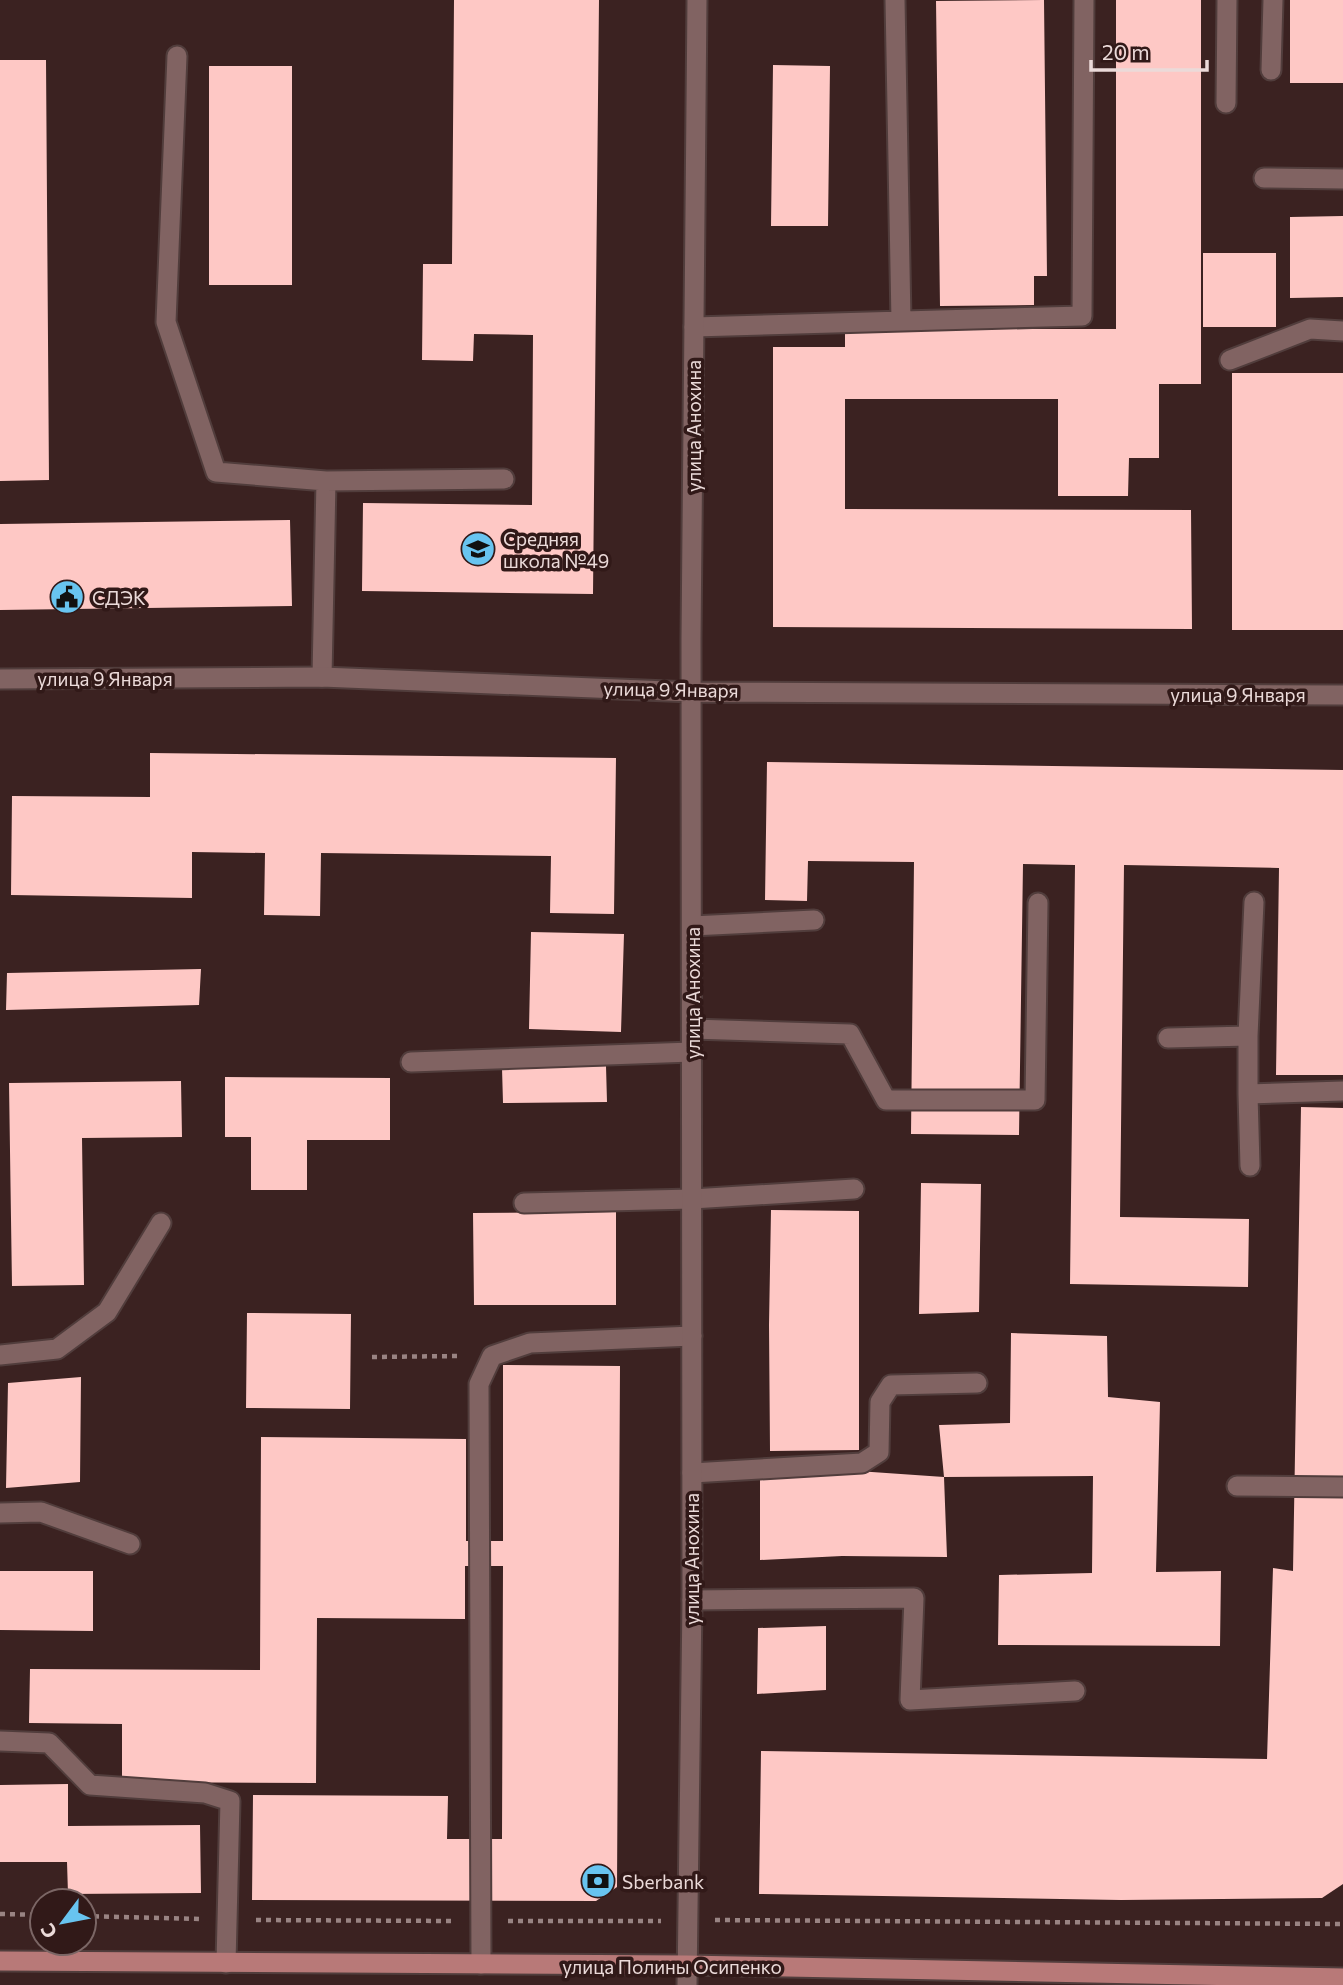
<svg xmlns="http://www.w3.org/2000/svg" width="1343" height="1985" viewBox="0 0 1343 1985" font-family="Commissioner,sans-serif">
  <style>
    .building { fill: #fec8c5 }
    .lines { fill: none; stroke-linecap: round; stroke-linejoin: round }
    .service-casing { stroke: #513d3c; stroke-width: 23 }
    .pedestrian-casing { stroke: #513d3c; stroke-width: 23 }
    .minor-casing { stroke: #513d3c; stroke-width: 23 }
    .primary-casing { stroke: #513d3c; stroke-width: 23 }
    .path { stroke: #998483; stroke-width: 4.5; stroke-dasharray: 5 5; stroke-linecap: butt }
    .service { stroke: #816362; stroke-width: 19 }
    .pedestrian { stroke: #816362; stroke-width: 19 }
    .minor { stroke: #816362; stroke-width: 19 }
    .primary { stroke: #b87978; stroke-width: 19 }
    .labels { text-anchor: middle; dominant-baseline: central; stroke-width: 7; stroke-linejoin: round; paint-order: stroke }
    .street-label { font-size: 19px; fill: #ebdad9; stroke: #311918 }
    .poi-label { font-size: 19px; fill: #ebdad9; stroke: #311918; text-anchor: start }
  </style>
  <rect width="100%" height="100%" fill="#3b2221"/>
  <!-- building -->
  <path class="building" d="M454,0H599L593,594L362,591L363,503L532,505L533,335L474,334L473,361L422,360L423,264H452Z
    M1044,0L1047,276H1034V305L940,306L936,1Z
    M1116,0H1201V384H1159V458H1129L1128,496H1058V399H845V509L1191,510L1192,629L773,627V347H845V329H1116Z
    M1290,0H1343V83H1290Z
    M0,60H46L49,480L0,481Z
    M773,65L830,66L828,226H771Z
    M209,66H292V285H209Z
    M1343,216V297L1290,298V217Z
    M1203,253H1276V327H1203Z
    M1232,373H1343V630H1232Z
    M290,520L292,606L0,610V524Z
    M150,753L616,758L614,914L550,913L551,856L321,853L320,916L264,915L265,853L192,852V898L11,895L12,796L150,797Z
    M767,762L1343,770V1075H1276L1279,868L1124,865L1120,1217L1249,1219L1248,1287L1070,1284L1075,865L1023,864L1019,1135L911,1134L914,862L808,861L807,901L765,900Z
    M531,932L624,934L621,1032L529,1029Z
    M201,969L199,1005L6,1010L7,973Z
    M606,1066L607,1102L503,1103L502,1068Z
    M225,1077L390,1078V1140H307V1190H251V1137H225Z
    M181,1081L182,1137L82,1138L84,1285L12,1286L9,1083Z
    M1301,1107L1343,1108V1884L1322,1898L1121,1900L759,1894L761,1751L1267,1759L1273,1568L1293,1571Z
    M921,1183L981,1184L979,1312L919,1314Z
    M771,1210L859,1211V1450L770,1451L769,1325Z
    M616,1212V1305H474L473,1213Z
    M247,1313L351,1314L350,1409L246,1408Z
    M1011,1333L1107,1336L1108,1397L1160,1402L1156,1572L1221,1571L1220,1646L998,1645L999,1575L1092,1573L1093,1476L944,1477L939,1425L1010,1423Z
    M503,1365L620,1366L617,1887L596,1901L252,1900L253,1795L448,1796L447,1839H502L503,1566H465V1619L317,1618L316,1783L122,1782V1724L29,1723L30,1669L260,1670L261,1437L466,1439V1541H503Z
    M81,1377L80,1482L6,1488L8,1383Z
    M843,1470L944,1477L947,1557L842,1556L760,1560V1472Z
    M0,1571H93V1631L0,1630Z
    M826,1626V1690L757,1694L758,1628Z
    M68,1784V1826L200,1825L201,1893L68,1894L67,1862H0V1785Z"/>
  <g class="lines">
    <!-- service casing -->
    <g class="service-casing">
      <path id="service" d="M895,0L901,321
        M177,56L166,322L216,472L326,481L322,677
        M1271,70L1273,0
        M1226,103L1227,0
        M1264,178L1343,179
        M694,327L1082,316L1084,0
        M1230,360L1310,329L1343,331
        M326,481L504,479
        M1254,902L1248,1036V1094L1343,1091
        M692,926L814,920
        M692,1029L850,1034L886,1100H1035L1038,903
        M1168,1038L1248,1036
        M411,1062L692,1052
        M1248,1094L1250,1166
        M524,1203L692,1199L854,1189
        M0,1355L57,1349L107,1312L161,1223
        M692,1473L862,1463L879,1452L880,1402L891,1385L977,1383
        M1237,1486L1343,1487
        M0,1513L41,1512L130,1544
        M692,1600L914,1598L910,1700L1075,1691
        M481,1964L479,1384L492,1356L530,1343L692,1336"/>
    </g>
    <!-- pedestrian casing -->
    <g class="pedestrian-casing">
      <path id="pedestrian" d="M0,1741L49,1743L90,1785L205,1793L230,1801L226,1963"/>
    </g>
    <!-- minor casing -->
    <g class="minor-casing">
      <path id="minor" d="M0,679L322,677L692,692L1343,695
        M687,1985L692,1600L691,639L697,0"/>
    </g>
    <!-- primary casing -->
    <g class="primary-casing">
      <path id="primary" d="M0,1961L686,1965L1343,1978"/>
    </g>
    <!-- path -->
    <path class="path" d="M372,1357L459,1356
      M0,1914L42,1915
      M84,1916L199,1919
      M256,1920L454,1921
      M715,1920L1343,1924
      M508,1921H661"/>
    <!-- service -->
    <use href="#service" class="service"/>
    <!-- pedestrian -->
    <use href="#pedestrian" class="pedestrian"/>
    <!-- minor -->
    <use href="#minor" class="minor"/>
    <!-- primary -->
    <use href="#primary" class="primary"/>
  </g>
  <!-- icons -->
  <defs>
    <g id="school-disc" transform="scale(1.75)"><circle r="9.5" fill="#68c4f0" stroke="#311918"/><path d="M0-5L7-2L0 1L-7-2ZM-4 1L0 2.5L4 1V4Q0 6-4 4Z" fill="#111"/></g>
    <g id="civic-disc" transform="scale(1.75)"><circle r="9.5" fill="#68c4f0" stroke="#311918"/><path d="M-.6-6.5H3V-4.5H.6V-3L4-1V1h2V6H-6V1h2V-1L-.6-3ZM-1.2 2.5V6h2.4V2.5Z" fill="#111"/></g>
    <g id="bank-disc" transform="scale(1.75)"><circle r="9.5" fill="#68c4f0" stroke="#311918"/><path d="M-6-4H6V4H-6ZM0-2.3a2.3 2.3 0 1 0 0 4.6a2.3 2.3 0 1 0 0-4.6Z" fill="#111"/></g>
  </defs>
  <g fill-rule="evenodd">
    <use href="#school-disc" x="478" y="549"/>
    <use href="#civic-disc" x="67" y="597"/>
    <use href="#bank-disc" x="598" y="1881"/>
  </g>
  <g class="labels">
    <!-- street labels -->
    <g class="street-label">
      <text transform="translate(693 426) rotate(-90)">улица Анохина</text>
      <text x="105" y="678">улица 9 Января</text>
      <text transform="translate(671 689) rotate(1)">улица 9 Января</text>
      <text x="1238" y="694">улица 9 Января</text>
      <text transform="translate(692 993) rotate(-90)">улица Анохина</text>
      <text transform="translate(691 1559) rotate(-90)">улица Анохина</text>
      <text x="672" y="1966">улица Полины Осипенко</text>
    </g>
    <!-- poi labels -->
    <g class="poi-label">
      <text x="503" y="538">Средняя<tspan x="503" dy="22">школа №49</tspan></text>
      <text x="92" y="597">СДЭК</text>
      <text x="622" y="1881">Sberbank</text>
    </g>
  </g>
  <!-- north arrow -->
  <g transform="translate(63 1922) rotate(238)"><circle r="33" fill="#311918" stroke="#7b6665" stroke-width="2"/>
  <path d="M0-5L12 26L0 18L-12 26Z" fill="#68c4f0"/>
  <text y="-10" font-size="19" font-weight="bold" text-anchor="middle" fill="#ebdad9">С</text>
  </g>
  <!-- scale -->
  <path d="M1091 60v10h116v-10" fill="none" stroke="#ebdad9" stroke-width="3.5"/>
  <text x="1102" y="60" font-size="21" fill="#ebdad9" stroke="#311918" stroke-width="5" paint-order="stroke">20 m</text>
</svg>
